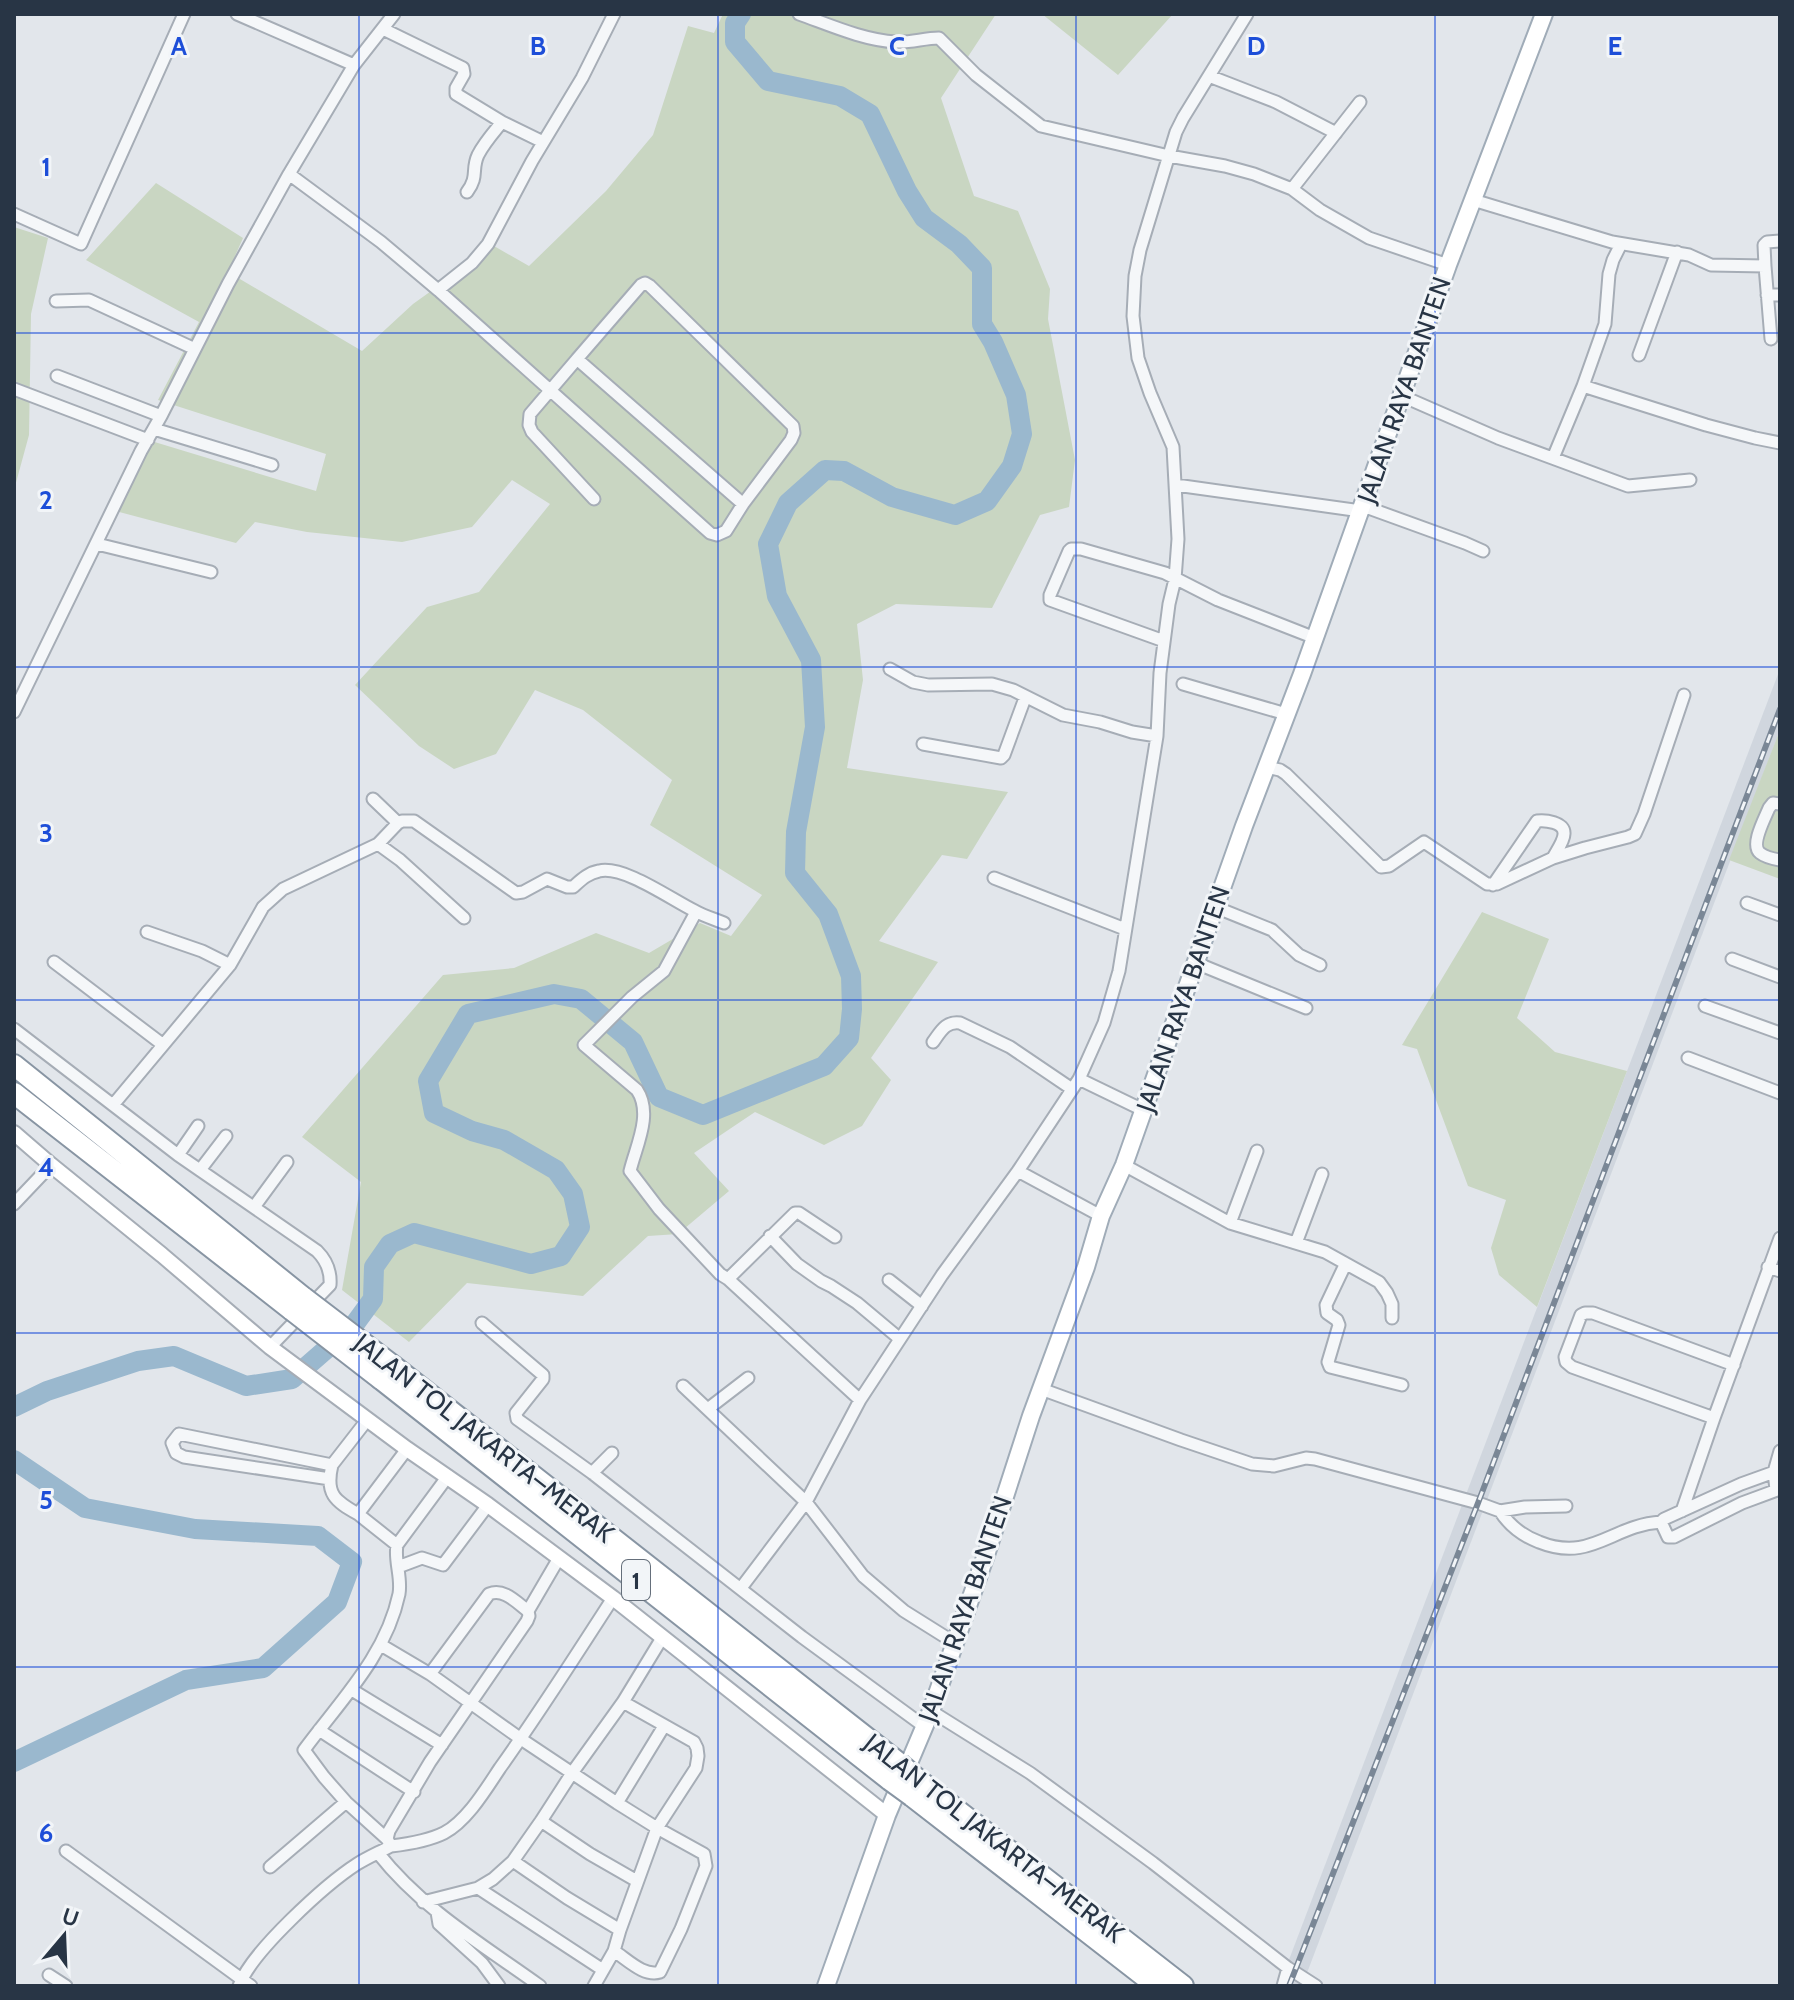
<svg xmlns="http://www.w3.org/2000/svg" width="1794" height="2000" viewBox="0 0 1794 2000" font-family="Cabin,sans-serif">
  <style>
    .built { fill: #d0d6de }
    .green { fill: #c9d6c2 }
    .lines { fill: none; stroke-linecap: round; stroke-linejoin: round }
    .river { stroke: #9ab8ce; stroke-width: 20 }
    .street-casing { stroke: #a6adb6; stroke-width: 15 }
    .secondary-casing { stroke: #a6adb6; stroke-width: 18 }
    .primary-casing { stroke: #a0acb8; stroke-width: 20 }
    .highway-casing { stroke: #8895a3; stroke-width: 24 }
    .street { stroke: #f5f7f9; stroke-width: 11 }
    .secondary { stroke: #fff; stroke-width: 14 }
    .primary { stroke: #fff; stroke-width: 16 }
    .highway { stroke: #fff; stroke-width: 20 }
    .rail-casing { stroke: #7a8796; stroke-width: 6 }
    .rail { stroke: #f2f5f8; stroke-width: 3; stroke-dasharray: 9; stroke-linecap: butt }
    .highway-bridge-casing { stroke: #8895a3; stroke-width: 24; stroke-linecap: butt }
    .highway-bridge { stroke: #fff; stroke-width: 20 }
    .grid { fill: none; stroke: #1d4ed8; stroke-width: 2; stroke-opacity: 0.55 }
    .labels { text-anchor: middle; dominant-baseline: central; stroke-width: 6; stroke-linejoin: round; paint-order: stroke }
    .shield { fill: #f2f5f8; stroke: #656f7b; stroke-width: 2 }
    .shield-label { font-size: 24px; font-weight: bold; fill: #283545 }
    .street-label { font-size: 26px; fill: #283545; stroke: #f2f5f8 }
    .grid-label { font-size: 26px; text-anchor: middle; font-weight: bold; fill: #1d4ed8; stroke: #f2f5f8; stroke-width: 6; stroke-linejoin: round; paint-order: stroke }
  </style>
  <rect width="100%" height="100%" fill="#e2e6eb"/>
  <!-- built -->
  <path class="built" d="M1780,669V730L1302,1986H1279Z"/>
  <!-- green -->
  <path class="green" d="M723,14H996L941,98L974,196L1018,211L1050,289L1048,319L1075,460L1069,507L1040,515L992,608L896,604L857,624L863,680L847,768L1008,792L967,859L942,855L879,941L938,962L871,1058L891,1080L862,1126L824,1145L755,1112L694,1153L729,1191L678,1234L648,1236L583,1296L467,1283L409,1342L342,1290L361,1182L302,1137L443,975L514,968L596,933L649,953L700,923L731,936L762,895L650,825L672,780L583,710L535,690L496,754L454,769L419,746L355,685L427,607L479,592L550,504L512,480L472,527L402,542L307,532L255,522L236,543L108,509L148,440L316,491L326,454L158,400L199,322L86,260L156,183L243,238L228,272L362,351L413,304L494,246L529,266L606,191L653,135L688,26L714,33Z
    M1042,14H1173L1118,75Z
    M14,227L48,238L31,314L29,435L14,490Z
    M1780,730V879L1729,860Z
    M1482,912L1549,939L1517,1018L1555,1052L1627,1071L1537,1307L1499,1275L1491,1248L1506,1200L1468,1186L1417,1049L1402,1045Z"/>
  <g class="lines">
    <!-- river -->
    <path class="river" d="M14,1407L47,1391L138,1361L174,1356L246,1386L292,1379L354,1325L373,1299L374,1267L390,1244L414,1233L531,1264L561,1256L580,1227L573,1194L556,1170L504,1140L472,1131L434,1113L428,1081L468,1014L554,994L581,999L633,1042L659,1097L703,1115L824,1066L849,1038L852,1009L851,976L828,914L795,873L796,832L815,727L811,660L777,596L768,544L788,503L825,470L844,471L892,497L955,515L987,501L1012,466L1022,434L1016,395L993,342L982,324V268L959,244L924,218L907,191L870,114L840,96L768,81L735,42V23L741,14
      M14,1460L85,1508L195,1529L318,1536L352,1562L337,1602L263,1668L186,1680L14,1762"/>
    <!-- street casing -->
    <g class="street-casing">
      <path id="street" d="M237,14L354,65
        M799,14C830,25 863,40 896,42C911,43 924,38 939,38L976,75L1041,126L1169,156L1225,166L1254,174L1292,189L1320,210L1369,238L1448,265
        M383,29L463,68L464,74L456,88V94L502,122L543,142
        M1209,76L1276,102L1336,133
        M289,174L381,242L438,290L710,533L717,535L726,531L743,504L791,440L794,433L793,426L650,286L645,283L641,285L577,359
        M1292,189L1360,102
        M467,192C479,176 471,170 478,155C484,143 494,132 502,122
        M1473,200L1612,242L1689,255L1711,265L1765,266L1771,339
        M14,214L81,244L184,14
        M1765,266L1764,245L1767,242L1780,241
        M438,290L472,263L488,244L532,161L582,78L614,14
        M1767,295H1780
        M56,301L89,300L195,349
        M1639,355L1677,252
        M57,376L161,416
        M1583,386L1605,324L1609,274L1613,260L1621,244
        M14,389L148,440
        M1402,396L1498,438L1628,486L1690,480
        M154,429L272,465
        M1553,458L1583,386L1706,425L1755,438L1780,443
        M1176,485L1361,511
        M594,499L532,432L529,425L530,414L577,359L743,504
        M1363,506L1465,543L1483,551
        M97,544L211,572
        M1164,641L1050,600V595L1069,551L1071,549H1081L1165,573L1218,600L1315,638
        M890,669L913,682L928,685L992,684L1013,690L1063,715L1100,722L1132,732L1157,736
        M1183,684L1286,714
        M14,712L141,451L161,416L228,284L289,174L354,65L394,14
        M923,744L1001,758L1004,755L1025,698
        M1266,767L1280,770L1286,774L1381,867L1389,866L1424,842L1487,884H1497L1553,858L1585,848L1628,837L1635,834L1644,814L1684,695
        M373,799L398,823L378,844
        M1780,804L1773,803L1769,808C1765,818 1750,845 1760,853C1765,857 1774,859 1780,860
        M398,823L402,821H414L516,893L523,892L547,879L567,887H573C581,880 588,873 599,871C624,865 672,900 695,911C704,916 714,919 724,923
        M994,878L1125,929
        M1493,885L1537,821C1545,820 1565,822 1564,834C1564,841 1556,852 1553,858
        M1747,903L1780,915
        M1215,907L1272,930L1299,955L1320,965
        M696,912L664,971L632,997L584,1045L637,1090C653,1114 636,1146 630,1171L659,1209L720,1274L728,1279
        M147,932L202,951L230,965
        M1732,959L1780,977
        M54,962L162,1044
        M1196,963L1306,1008
        M1705,1006L1780,1033
        M14,1029L178,1155L317,1251C326,1260 331,1272 330,1285L270,1347
        M933,1042C941,1031 946,1021 960,1023L1010,1047L1072,1089
        M1688,1058L1780,1093
        M1079,1079L1143,1110
        M113,1105L230,965L263,907L283,889L378,844L400,860L464,918
        M178,1155L198,1126
        M1124,1165L1230,1223L1325,1252L1379,1282L1387,1293L1392,1304V1318
        M200,1170L226,1136
        M1018,1171L1101,1216
        M14,1204L51,1165
        M254,1207L287,1162
        M1230,1223L1257,1151
        M770,1236L797,1264L821,1281L831,1286L857,1303L900,1339
        M835,1237L799,1213H795L728,1279L860,1400
        M1296,1243L1322,1174
        M1345,1265L1326,1305L1327,1313L1337,1320L1339,1325L1328,1362L1330,1367L1402,1385
        M1768,1267L1780,1271
        M889,1280L922,1306
        M482,1323L543,1375V1379L516,1413L517,1419L592,1473L802,1637L925,1727
        M683,1386L806,1502L863,1576L904,1611L955,1643
        M1041,1389L1181,1440L1252,1464L1274,1466L1306,1458L1315,1459L1478,1503L1500,1511L1525,1507L1566,1506
        M709,1408L748,1378
        M1714,1418L1572,1367L1566,1362L1565,1357L1581,1315L1585,1313H1593L1734,1365
        M592,1473L612,1453
        M330,1479L184,1457L176,1453L172,1443L179,1434L332,1465
        M1776,1490L1774,1472L1780,1451
        M1500,1511C1509,1525 1523,1536 1539,1542C1591,1563 1612,1525 1661,1522L1664,1519L1741,1484L1780,1470
        M1682,1511L1714,1418L1780,1238
        M358,1514C335,1501 325,1494 332,1465L367,1420
        M1661,1522L1668,1537H1674L1742,1503L1780,1489
        M397,1545L358,1514L407,1449
        M398,1567L422,1558L443,1565L488,1505
        M741,1588L806,1502L860,1400L942,1275L1018,1171L1079,1079L1104,1023L1119,971L1157,736L1160,673L1169,604L1175,579L1178,539L1173,447L1150,393L1138,358L1133,316L1135,276L1140,250L1176,132L1183,118L1247,14
        M381,1645L430,1674L521,1739L617,1803L657,1828L704,1854L706,1866L681,1929L660,1972C644,1977 628,1960 614,1951
        M430,1674L489,1594C504,1588 516,1602 528,1611
        M352,1690L442,1745
        M931,1711L1030,1773L1153,1863L1288,1968L1316,1986
        M319,1730L414,1792
        M346,1802L324,1777L304,1750C340,1701 386,1656 399,1594C402,1577 394,1561 397,1545L448,1476
        M617,1803L664,1726
        M541,1821L590,1854L637,1881
        M391,1846C408,1844 428,1841 444,1833C467,1821 486,1789 500,1768C540,1712 576,1655 613,1598
        M66,1851L251,1986
        M378,1853C422,1909 483,1945 540,1986
        M513,1861L567,1898L620,1930
        M270,1867L346,1802L387,1839
        M478,1888L603,1970
        M423,1902L478,1888L493,1879L513,1861L541,1821L572,1773L623,1702L662,1638
        M437,1912L439,1924L482,1963L499,1986
        M49,1975L66,1986
        M239,1986C251,1952 326,1884 357,1864C368,1857 380,1852 391,1846L387,1839L389,1831L430,1762L527,1621L529,1616L528,1611L559,1558
        M594,1986L614,1951L620,1930L657,1828L696,1768L698,1756L697,1748L694,1742L623,1702
        M1283,1986L1288,1968"/>
    </g>
    <!-- secondary casing -->
    <g class="secondary-casing">
      <path id="secondary" d="M14,1133L51,1165L162,1255L270,1347L407,1449L488,1505L613,1598L887,1815"/>
    </g>
    <!-- primary casing -->
    <g class="primary-casing">
      <path id="primary" d="M826,1986L887,1815L931,1711L987,1552L1031,1416L1086,1267L1101,1216L1124,1165L1244,826L1302,674L1448,265L1544,14"/>
    </g>
    <!-- highway casing -->
    <g class="highway-casing">
      <path id="highway" d="M14,1065L304,1298
        M14,1093L292,1310
        M393,1366L900,1764
        M381,1379L890,1780
        M917,1779L1183,1986
        M912,1796L1157,1986"/>
    </g>
    <!-- street -->
    <use href="#street" class="street"/>
    <!-- secondary -->
    <use href="#secondary" class="secondary"/>
    <!-- primary -->
    <use href="#primary" class="primary"/>
    <!-- highway -->
    <use href="#highway" class="highway"/>
    <!-- rail casing -->
    <g class="rail-casing">
      <path id="rail" d="M1289,1986L1478,1503L1780,709"/>
    </g>
    <!-- rail -->
    <use href="#rail" class="rail"/>
    <!-- highway-bridge casing -->
    <g class="highway-bridge-casing">
      <path id="highway-bridge" d="M304,1298L393,1366
        M292,1310L381,1379
        M900,1764L917,1779
        M890,1780L912,1796"/>
    </g>
    <!-- highway-bridge -->
    <use href="#highway-bridge" class="highway-bridge"/>
  </g>
  <!-- grid -->
  <path class="grid" d="M359,14V1986M718,14V1986M1076,14V1986M1435,14V1986M14,333H1780M14,667H1780M14,1000H1780M14,1333H1780M14,1667H1780"/>
  <g class="labels">
    <!-- shield labels -->
    <rect class="shield" x="622" y="1560" width="28" height="40" rx="6"/>
    <g class="shield-label">
      <text x="636" y="1580">1</text>
    </g>
    <!-- street labels -->
    <g class="street-label">
      <text transform="translate(1404 390) rotate(-71)">JALAN RAYA BANTEN</text>
      <text transform="translate(1183 999) rotate(-71)">JALAN RAYA BANTEN</text>
      <text transform="translate(484 1438) rotate(38)">JALAN TOL JAKARTA–MERAK</text>
      <text transform="translate(965 1609) rotate(-71)">JALAN RAYA BANTEN</text>
      <text transform="translate(994 1838) rotate(38)">JALAN TOL JAKARTA–MERAK</text>
    </g>
  </g>
  <g class="grid-label">
    <text x="179" y="55">A</text>
    <text x="538" y="55">B</text>
    <text x="897" y="55">C</text>
    <text x="1256" y="55">D</text>
    <text x="1615" y="55">E</text>
    <text x="46" y="176">1</text>
    <text x="46" y="509">2</text>
    <text x="46" y="842">3</text>
    <text x="46" y="1176">4</text>
    <text x="46" y="1509">5</text>
    <text x="46" y="1842">6</text>
  </g>
  <!-- border -->
  <rect width="1794" height="2000" fill="none" stroke="#283545" stroke-width="32"/>
  <!-- north arrow -->
  <g transform="translate(64 1936) rotate(19)" stroke="#f2f5f8" stroke-width="6" paint-order="stroke">
  <path d="M0-6L14 30L0 20L-14 30Z" fill="#283545"/>
  <text y="-12" font-size="22" font-weight="bold" text-anchor="middle" fill="#283545">U</text>
  </g>
</svg>
